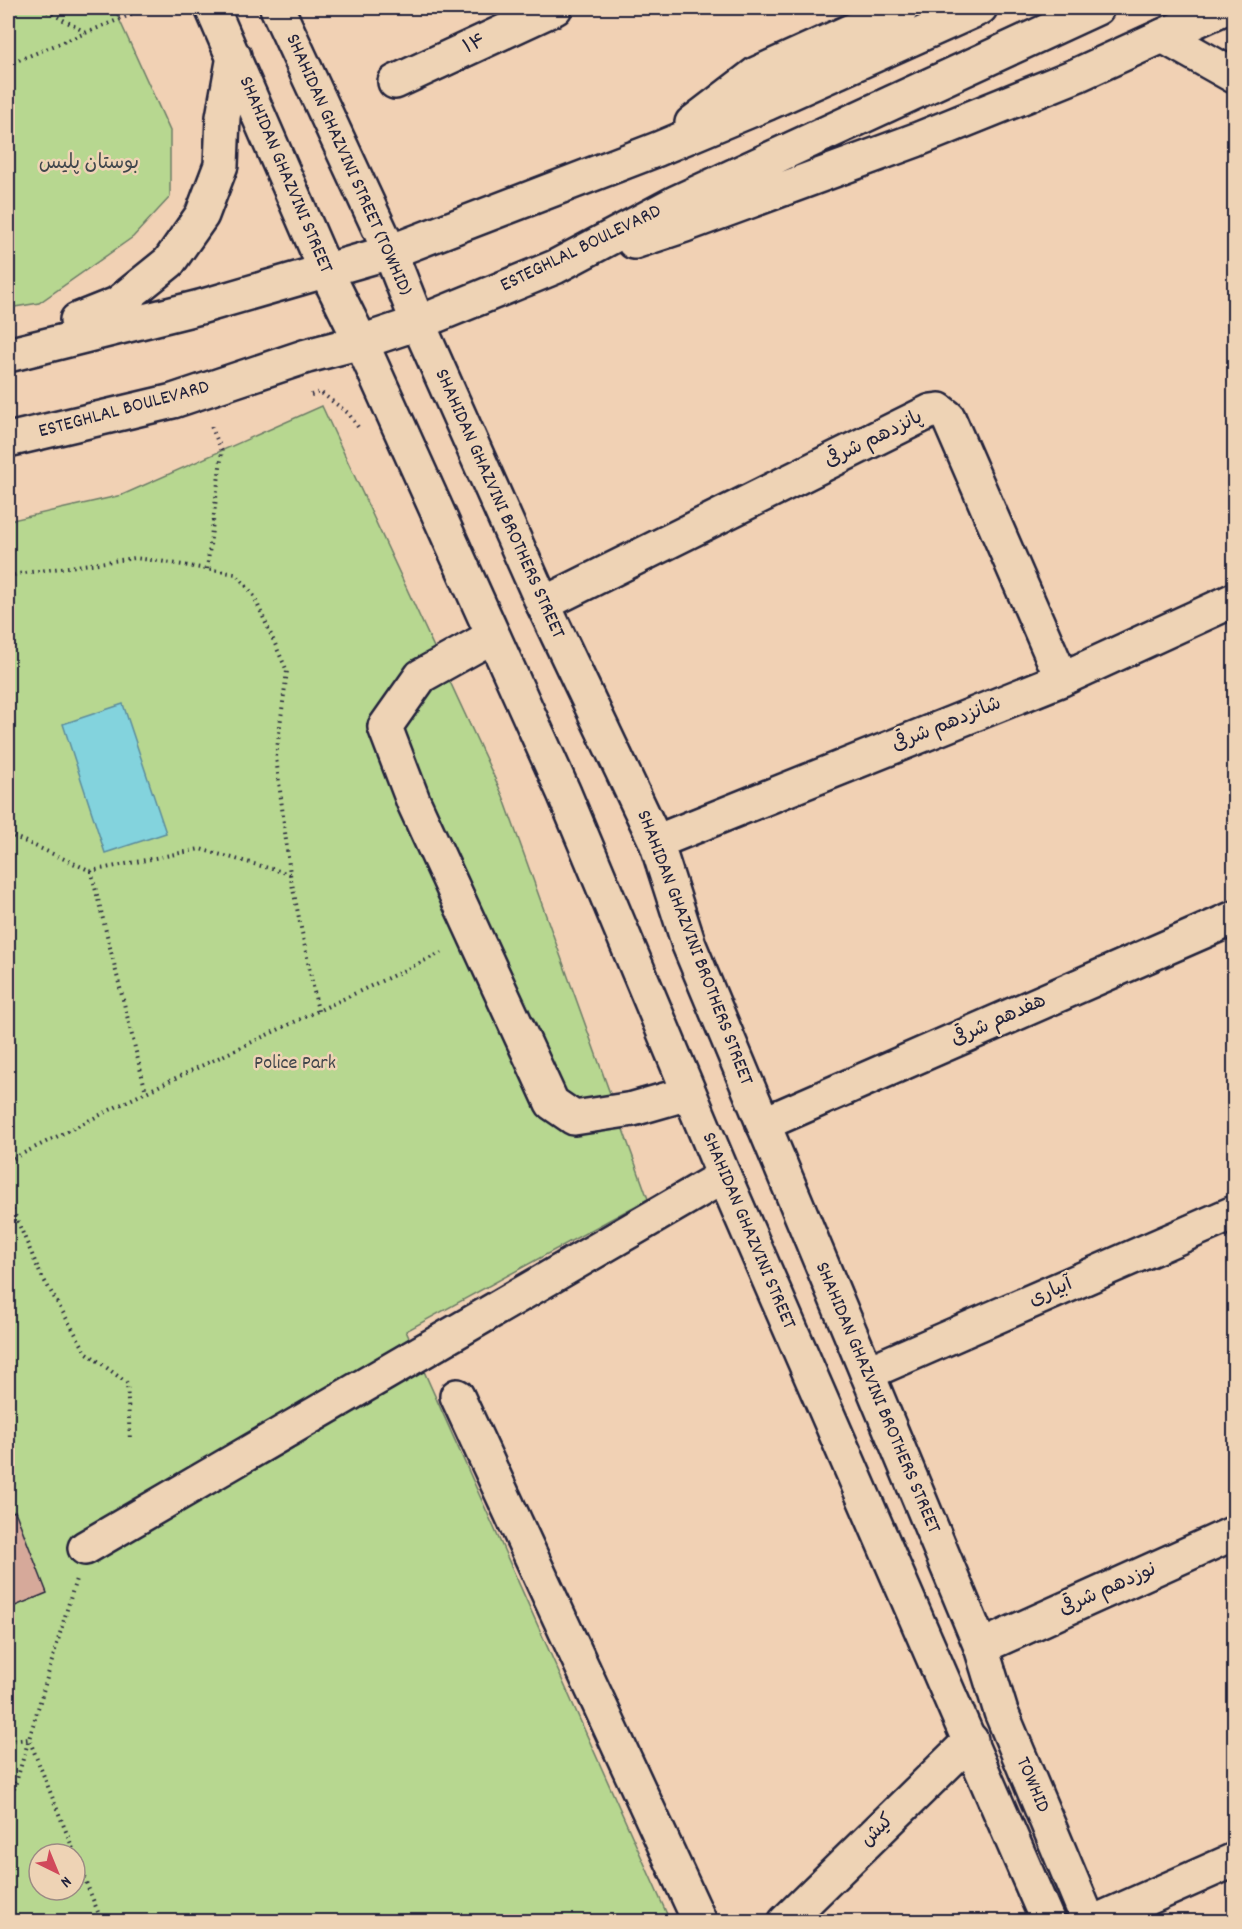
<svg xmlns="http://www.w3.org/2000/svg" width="1242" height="1929" viewBox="0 0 1242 1929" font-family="Dekko,'Playpen Sans Arabic',sans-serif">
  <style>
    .green { fill: #b7d790; stroke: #6c7c66; stroke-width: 1.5; fill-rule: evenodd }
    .water { fill: #83d3dd; stroke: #5c8c9c; stroke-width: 1.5 }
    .building { fill: #d6a99a; stroke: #22223b; stroke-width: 1.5 }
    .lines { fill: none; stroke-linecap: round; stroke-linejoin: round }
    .minor-casing { stroke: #22223b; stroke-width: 38 }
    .major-casing { stroke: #22223b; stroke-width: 38 }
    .path { stroke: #22223b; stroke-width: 4; stroke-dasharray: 1.5 4.5; stroke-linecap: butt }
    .minor { stroke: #eed3b5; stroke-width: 33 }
    .major { stroke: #eed3b5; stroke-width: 33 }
    .labels { text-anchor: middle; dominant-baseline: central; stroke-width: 5; stroke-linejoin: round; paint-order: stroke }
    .street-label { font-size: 20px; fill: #22223b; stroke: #eed3b5 }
    .park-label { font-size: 20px; fill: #40464c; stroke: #eed3b5 }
  </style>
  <rect width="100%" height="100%" fill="#f1d1b4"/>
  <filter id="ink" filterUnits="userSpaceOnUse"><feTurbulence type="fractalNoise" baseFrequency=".0167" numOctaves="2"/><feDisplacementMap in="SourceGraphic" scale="12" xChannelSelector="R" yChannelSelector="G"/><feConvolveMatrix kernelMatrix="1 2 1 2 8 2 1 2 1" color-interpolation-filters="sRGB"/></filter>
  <g filter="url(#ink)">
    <!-- green -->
    <path class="green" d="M8,8H114L170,131V197L133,237L39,303L8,308Z
      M322,406L503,796L648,1199L406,1331L670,1921H8V521L122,495ZM39,1854H75V1890H39Z"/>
    <!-- water -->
    <path class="water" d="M123,704L166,833L105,853L63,724Z"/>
    <!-- building -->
    <path class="building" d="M15,1511L47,1593L8,1609V1514Z"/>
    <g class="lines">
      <!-- minor casing -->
      <g class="minor-casing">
        <path id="minor" d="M1163,36L1234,76
          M395,82L555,8
          M543,604L931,411L939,410L948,417L1062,679
          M493,636L421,676L385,727L414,803L552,1103L574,1118L633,1109L689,1093
          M656,842L1062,679L1234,600
          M763,1124L1234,918
          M867,1373L1234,1213
          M457,1396L700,1922
          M85,1548L724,1176
          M981,1647L1234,1533
          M785,1922L971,1740
          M1094,1922L1234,1860"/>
      </g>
      <!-- major casing -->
      <g class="major-casing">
        <path id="major" d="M212,8L326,271L361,342L564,793L724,1176L1048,1922
          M277,8L390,252L418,323L543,604L656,842L689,945L981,1647L1001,1712L1089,1922
          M692,123L756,74L902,8
          M634,242L685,225L916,140L1077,75L1224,8
          M77,320L117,304L169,262L202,215L221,165L223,117L234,56
          M8,355L200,307L390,252L658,149L768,103L980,8
          M8,440L173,401L307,356L361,342L418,323L555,267L675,203L1097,8"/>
      </g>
      <!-- path -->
      <path class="path" d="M42,8L85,32
        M8,59L14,62L147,8
        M311,395L320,392L348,413L358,427
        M207,569L222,451L211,426
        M8,577L17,574L135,558L159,561L236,574L253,594L287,671L276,757L290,874L318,1011
        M8,834L91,871L200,849L290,874
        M91,871L146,1092
        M8,1161L146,1092L445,951
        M8,1199L40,1273L86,1352L127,1383L130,1440
        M8,1741L29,1739L8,1809
        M75,1854L29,1739L76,1579
        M75,1855L102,1922"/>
      <!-- minor -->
      <use href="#minor" class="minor"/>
      <!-- major -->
      <use href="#major" class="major"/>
    </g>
  </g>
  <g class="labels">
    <!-- street labels -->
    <g class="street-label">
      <text transform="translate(475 45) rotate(-25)">۱۴</text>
      <text transform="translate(348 165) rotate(66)">SHAHIDAN GHAZVINI STREET (TOWHID)</text>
      <text transform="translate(285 175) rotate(67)">SHAHIDAN GHAZVINI STREET</text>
      <text transform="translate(581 249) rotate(-26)">ESTEGHLAL BOULEVARD</text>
      <text transform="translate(124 410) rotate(-15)">ESTEGHLAL BOULEVARD</text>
      <text transform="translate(874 440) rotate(-26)">پانزدهم شرقی</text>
      <text transform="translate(499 504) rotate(66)">SHAHIDAN GHAZVINI BROTHERS STREET</text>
      <text transform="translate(947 725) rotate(-22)">شانزدهم شرقی</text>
      <text transform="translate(694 948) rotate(69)">SHAHIDAN GHAZVINI BROTHERS STREET</text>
      <text transform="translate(999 1021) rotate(-24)">هفدهم شرقی</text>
      <text transform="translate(748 1231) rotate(67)">SHAHIDAN GHAZVINI STREET</text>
      <text transform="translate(1051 1293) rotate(-24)">آبیاری</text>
      <text transform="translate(877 1398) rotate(67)">SHAHIDAN GHAZVINI BROTHERS STREET</text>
      <text transform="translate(1108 1590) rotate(-24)">نوزدهم شرقی</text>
      <text transform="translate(1032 1785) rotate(67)">TOWHID</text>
      <text transform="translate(878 1831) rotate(-44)">کیش</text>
    </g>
    <!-- park labels -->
    <g class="park-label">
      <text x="89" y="164">بوستان پلیس</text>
      <text x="295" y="1064">Police Park</text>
    </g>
  </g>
  <!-- margin -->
  <rect width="1242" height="1929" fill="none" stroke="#eed3b5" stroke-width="30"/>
  <rect x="15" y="15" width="1212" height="1899" fill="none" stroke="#22223b" stroke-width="2" filter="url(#ink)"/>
  <!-- north arrow -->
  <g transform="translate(57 1872) rotate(137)"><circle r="28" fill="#eed3b5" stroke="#9c8c84" stroke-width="1.5"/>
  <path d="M0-4.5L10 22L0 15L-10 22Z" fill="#d1495b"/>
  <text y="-9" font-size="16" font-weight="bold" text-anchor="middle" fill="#22223b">N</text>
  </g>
</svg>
